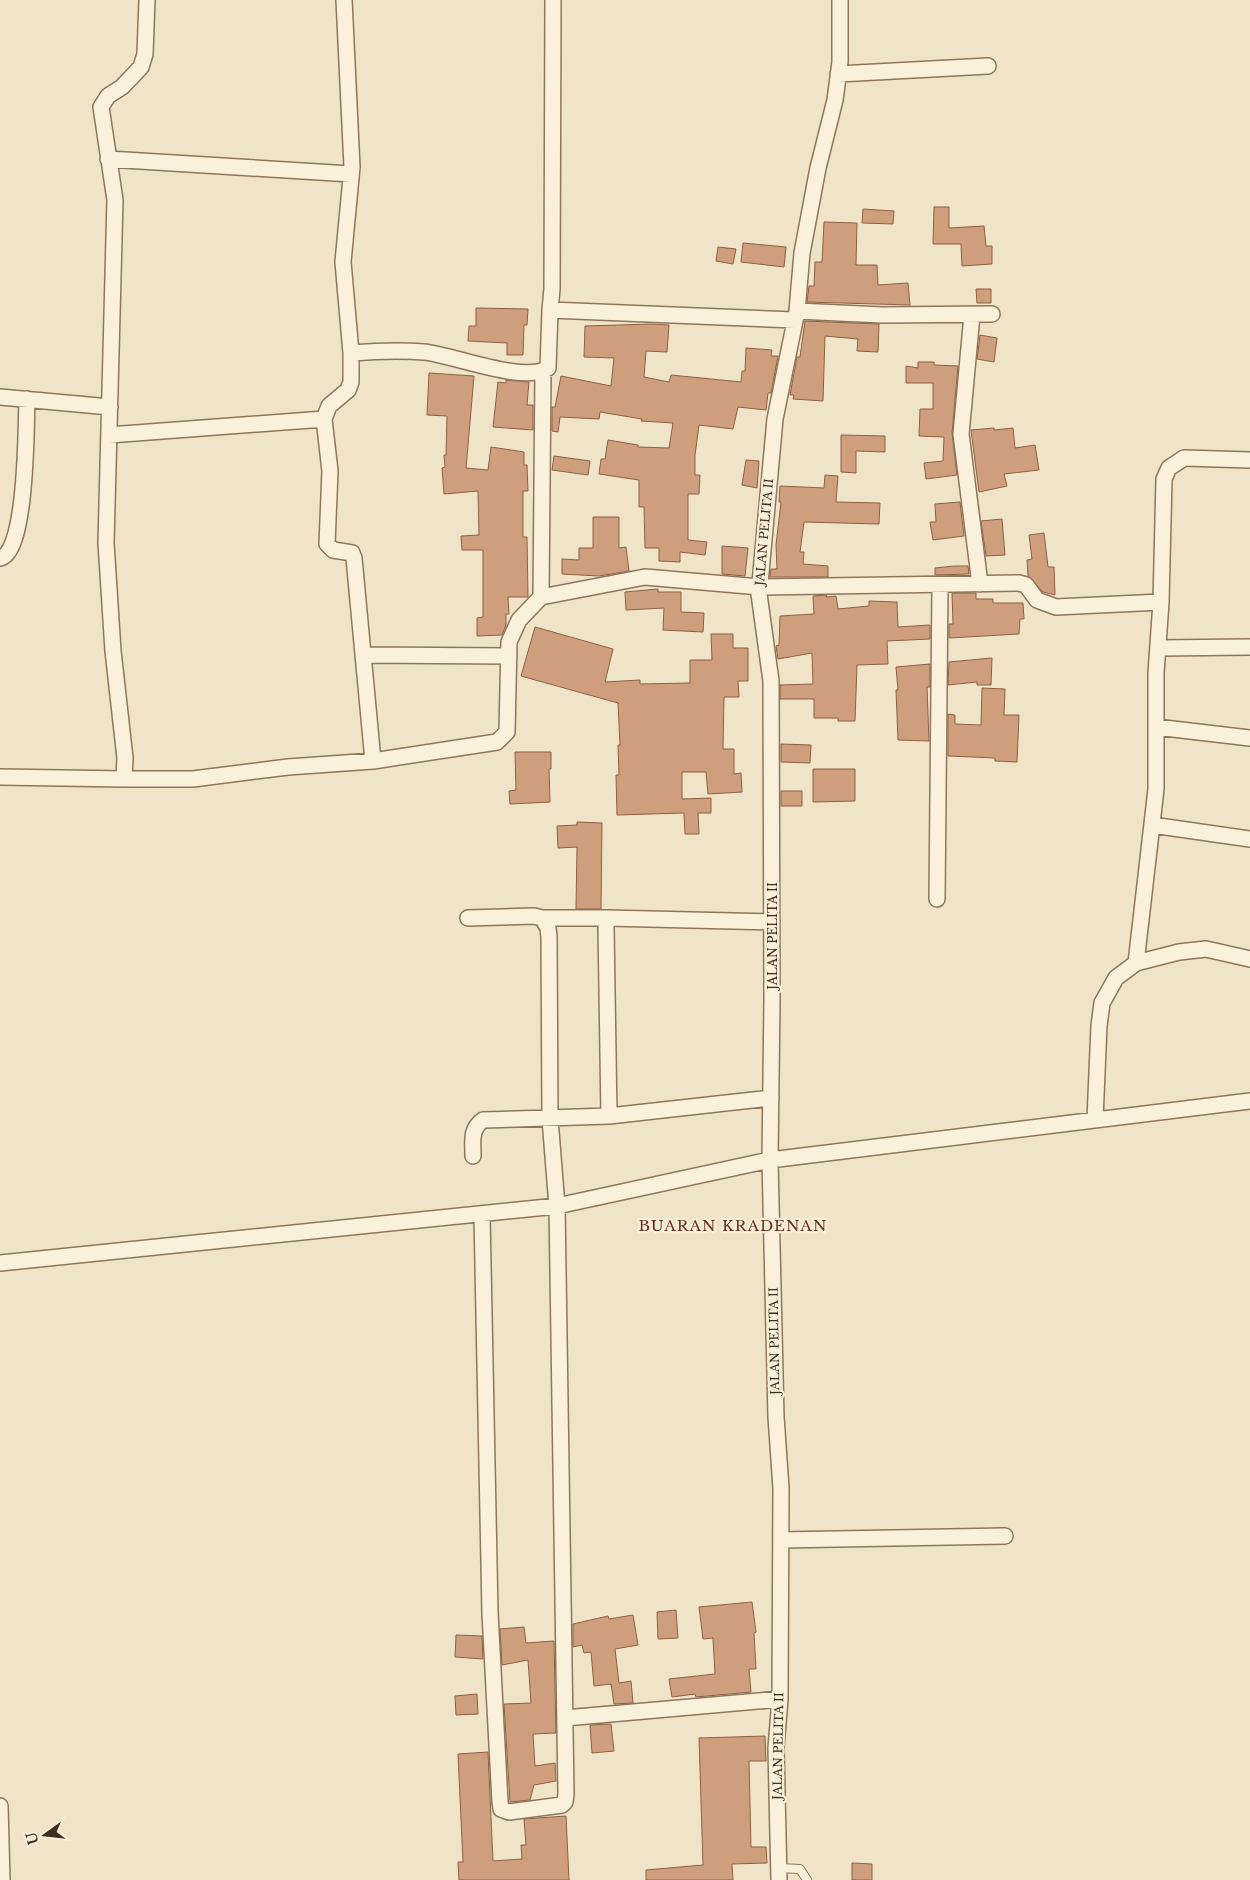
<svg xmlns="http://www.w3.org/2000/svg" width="1250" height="1880" viewBox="0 0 1250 1880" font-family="'Libre Baskerville',serif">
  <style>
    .building { fill: #cf9f7d; stroke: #8d5f41 }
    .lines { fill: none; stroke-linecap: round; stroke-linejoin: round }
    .lane-casing { stroke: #8d765c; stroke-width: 10 }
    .street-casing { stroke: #8d765c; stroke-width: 18 }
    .lane { stroke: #faf1dc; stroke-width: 8 }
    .street { stroke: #faf1dc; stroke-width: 15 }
    .labels { text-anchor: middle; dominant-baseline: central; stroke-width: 4.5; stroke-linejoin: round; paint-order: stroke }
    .street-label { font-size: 12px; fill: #3d2e20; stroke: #f7eed8 }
    .quarter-label { font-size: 15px; letter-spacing: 1px; fill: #6b2e1e; stroke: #f7eed8 }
  </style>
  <rect width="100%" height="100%" fill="#f0e4c8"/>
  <!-- building -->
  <path class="building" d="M934,207H949V228L984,226L986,246H992V264L962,266L961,244H933Z
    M863,209L894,211L893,224L862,223Z
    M824,222L857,223L856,265H877L878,285L908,283L910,305L807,302L809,286H814L815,262H822Z
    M743,243L786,247L784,267L741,262Z
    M718,247L736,249L733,264L716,261Z
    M976,289H991V303H977Z
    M476,308L528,309L527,325H524L523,355H507V343L468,341L469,326H476Z
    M805,321L879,324L878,352L857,351L858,339L825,336L823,401L793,399L794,395H790L797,357H800Z
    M651,324L669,325L667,352L646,351L644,377L669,382L671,375L741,382L742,371H745L746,348L772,350L771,356H778L771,393H768L766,410L738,407L733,429L699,425L695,455V475H700L699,494H688V540L707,542L705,555L680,552V562L659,561V548H645L644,507H639V480L599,474L601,459H605L608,440L638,445V447L669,448L673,423L641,421L642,419L600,412L599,419L560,417L558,432L552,431V407H555L561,376L611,386L614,358L584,357L585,326Z
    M980,335L997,338L994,362L977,359Z
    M918,362H934V365L958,366L952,433L957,475L926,479L924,463L943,461L944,437L919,436L920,409H933V383H906V366L918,368Z
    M429,373L474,376L466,468L488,470L491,447L524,452V465H527L528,491H523V537H527L528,597H508L509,614H506V625L502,635L477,636V618L483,617V550H462L461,536L479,535L478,491L444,494L442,468L445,467L444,455H446L447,416L427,415Z
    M506,380L529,382L527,405H533V430L493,427L498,382L506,383Z
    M994,428V430L1013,428L1015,448L1035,445L1039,470L1004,474L1007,486L979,492L971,430Z
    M841,435L885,436V452L856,451V473L841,472Z
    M554,456L590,461L588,475L552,470Z
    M746,460L759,461L757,488L742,485Z
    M825,475L838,476L836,502L880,503L879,524L804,522L800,552H804L803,564L828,566V577H770L771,569H777L776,545L781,502H779L780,486L824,488Z
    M960,502L964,536L933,540L930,522H936L935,504Z
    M593,517H619V548L626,547L629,571L599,576L562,574V559L579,560V548H593Z
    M1002,519L1005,555L986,556L981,521Z
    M1044,533L1048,567H1054L1055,595L1043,592L1028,576L1027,560L1032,559L1029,535Z
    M722,546L748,548L745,576L722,574Z
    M954,566H968L969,574L935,575V568Z
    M658,589V592H681V612L704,613L703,632L663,630L664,608L626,610L625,592Z
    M952,593H976V599H993V603H1023L1024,619H1020L1019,634L949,638V624H953Z
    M827,595L826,597L836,596L838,609L869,606V601L897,602L898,627L930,625V639L887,641L888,664L857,665L855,721H838V718H814V699H780V685L813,684L812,653L778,659L776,646L779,645L780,616L814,614L813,596Z
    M535,627L613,649L605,682L640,680V684L690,683V660H712L711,634H733V648H748V681H738L739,697H724L723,749H734V774L741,773L742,792L708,794L706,772H682V799L711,798V813H698L699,834H685L684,813L617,815L616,775H619L618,745H620L618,703L521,676Z
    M992,658L991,685H977V682L948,685L949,662Z
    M930,664V687H927L929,741L898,740L896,690H898L896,667Z
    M982,688L1005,689L1004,715H1019L1017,762L995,761V758L948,756V714L955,715V724L981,725Z
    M781,744L811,745L810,763L781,762Z
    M515,752H551V769H549L550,802L510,804L509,791L516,790Z
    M813,769H855V801L813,802Z
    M781,791H802V806H781Z
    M577,822L602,823L601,909H576L577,847L558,848L557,826L577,825Z
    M752,1602L756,1632L754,1633L756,1669H749L751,1692L696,1697L695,1694L672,1697L669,1679L715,1674L713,1638L703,1639L699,1607Z
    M676,1610L678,1638L658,1639L657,1612Z
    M633,1615L638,1645L615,1649L619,1683L631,1681L633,1703L614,1704L611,1684L594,1686L591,1652L584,1653L582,1645L573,1647V1624L608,1616L609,1619Z
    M524,1627L526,1643L554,1641L556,1733L533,1734L535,1766L555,1763L556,1781L534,1785L530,1800L510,1802L504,1704L531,1703L528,1660L502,1665L500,1629Z
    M456,1635L482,1636L483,1659L455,1657Z
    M477,1694L478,1714L456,1715L455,1696Z
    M611,1724L614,1751L592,1753L590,1725Z
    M765,1736L766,1761H749L751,1847H766L767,1863L732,1864L733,1880H646V1870L703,1865L699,1738Z
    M488,1752L493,1861L522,1859L521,1845H526L524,1819L566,1816L569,1880H459L458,1862H463L458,1754Z
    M852,1863L872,1864V1880H852Z"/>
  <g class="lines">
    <!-- lane casing -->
    <g class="lane-casing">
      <path id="lane" d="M779,1868L800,1869L807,1880"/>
    </g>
    <!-- street casing -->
    <g class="street-casing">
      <path id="street" d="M147,0L145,54L141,67L122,87L108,96L101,107L115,200L106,543L113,651L125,758L124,779H193L288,767L373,761L497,742L507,732L509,642L519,620L541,597L645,577L760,587L1019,583L1026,585L1037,600L1056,607L1161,602L1164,479L1169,468L1184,458L1250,460
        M553,0L552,289L550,310L795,320
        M838,74L988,66
        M108,159L351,174
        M797,311L882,315L992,314
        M972,315L961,434L980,584
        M351,353C375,351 401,350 424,352C454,355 524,384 548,368L550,310
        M0,397L110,407
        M324,419L330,471L327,544L333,550L352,553L354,558L373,761
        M109,435L324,419L329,406L348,390L351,382V353L343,262L352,167L344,0
        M0,558C27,554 26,424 27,399
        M541,597L543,371
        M1159,648L1250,647
        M363,655L509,656
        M1156,727L1250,738
        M0,777L124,779
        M1152,825L1250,839
        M937,899L940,585
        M468,918L534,916L542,918L548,928L549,937L550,1119L557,1206L566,1794L565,1802L562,1805L509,1812L501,1809L500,1802L490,1613L482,1215
        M542,918H607
        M1136,963L1156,789V673L1161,602
        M771,1098L609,1116L606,927L607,918L772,922
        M1095,1119L1099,1026L1102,1003L1116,978L1136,963L1179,952L1206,949L1250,959
        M473,1156C473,1142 470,1129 483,1120L609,1116
        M0,1263L557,1206L770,1160L1250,1101
        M781,1540L1005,1536
        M565,1718L780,1699
        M0,1806L2,1880
        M779,1880L776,1748L780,1699L781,1488L776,1417L770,1160L772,999L771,681L759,594L775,419L797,311L802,253L818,168L835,100L840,62V0"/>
    </g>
    <!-- lane -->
    <use href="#lane" class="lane"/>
    <!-- street -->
    <use href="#street" class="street"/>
  </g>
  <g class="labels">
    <!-- street labels -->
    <g class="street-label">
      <text transform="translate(764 532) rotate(-85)">JALAN PELITA II</text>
      <text transform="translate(772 936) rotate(-90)">JALAN PELITA II</text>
      <text transform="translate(774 1341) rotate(-91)">JALAN PELITA II</text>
      <text transform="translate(778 1746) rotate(-89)">JALAN PELITA II</text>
    </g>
    <!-- quarter labels -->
    <g class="quarter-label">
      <text x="733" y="1225">BUARAN KRADENAN</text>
    </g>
  </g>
  <!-- north arrow -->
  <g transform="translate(45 1835) rotate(255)" stroke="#f7eed8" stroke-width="4" paint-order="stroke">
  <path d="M0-4L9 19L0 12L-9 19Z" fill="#3d2e20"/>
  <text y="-8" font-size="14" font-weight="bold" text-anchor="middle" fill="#3d2e20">U</text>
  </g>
</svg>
